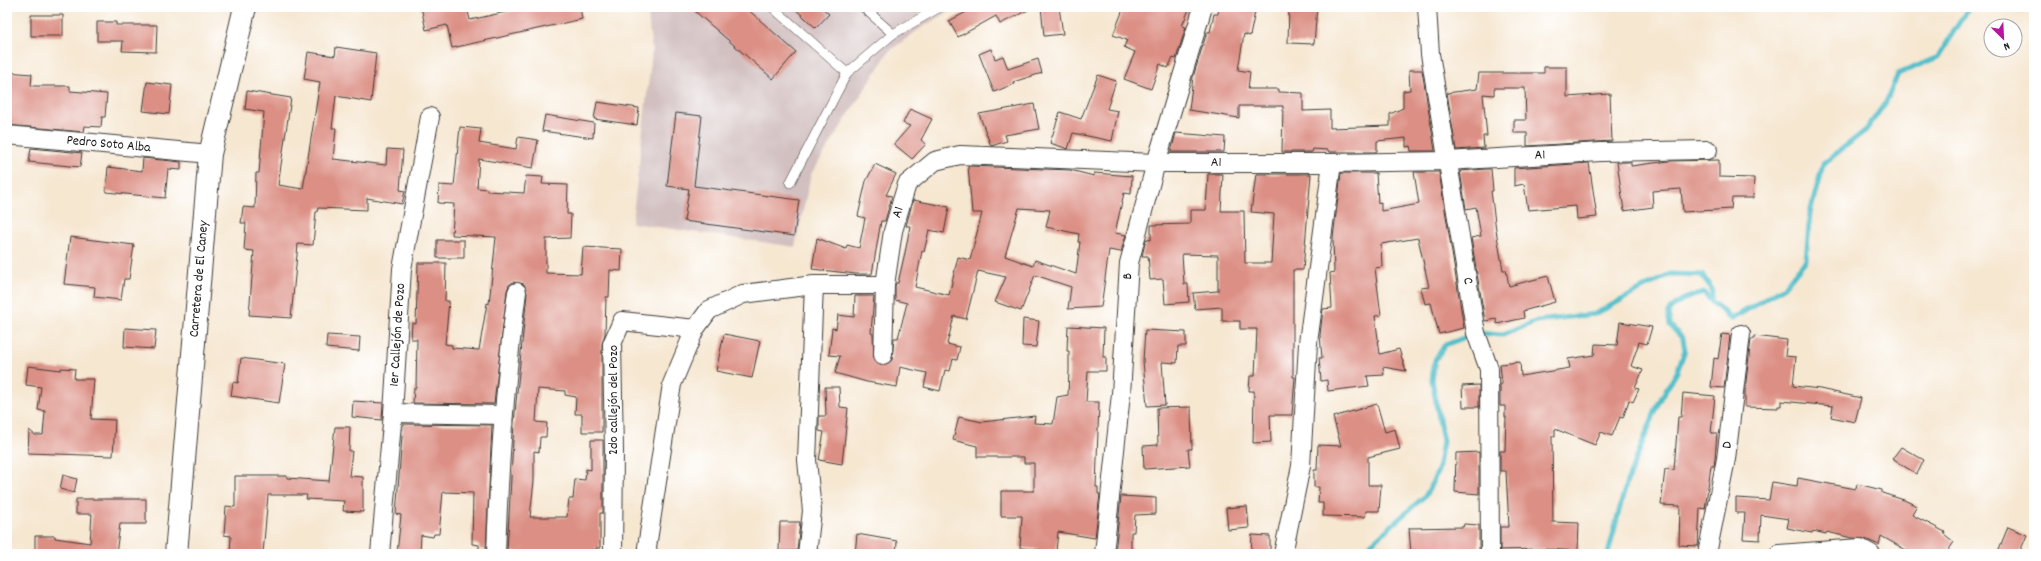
<svg xmlns="http://www.w3.org/2000/svg" width="2041" height="561" viewBox="0 0 2041 561" font-family="Dekko,sans-serif">
  <style>
    .industrial { fill: #d2bfc0 }
    .lines { fill: none; stroke-linecap: round; stroke-linejoin: round }
    .stream { stroke: #52bfca; stroke-width: 5 }
    .building { fill: #dc8f84; fill-rule: evenodd }
    .service-casing { stroke: #3d3a37; stroke-width: 10 }
    .minor-casing { stroke: #3d3a37; stroke-width: 20 }
    .secondary-casing { stroke: #3d3a37; stroke-width: 24 }
    .service { stroke: #fff; stroke-width: 9 }
    .minor { stroke: #fff; stroke-width: 18 }
    .secondary { stroke: #fff; stroke-width: 22 }
    .labels { text-anchor: middle; dominant-baseline: central; stroke-width: 3; stroke-linejoin: round; paint-order: stroke }
    .street-label { font-size: 14px; fill: #1c1c1c; stroke: #fff }
  </style>
  <rect width="100%" height="100%" fill="#fff"/>
  <filter id="ink" filterUnits="userSpaceOnUse"><feTurbulence type="fractalNoise" baseFrequency=".025" numOctaves="2"/><feDisplacementMap in="SourceGraphic" scale="8" xChannelSelector="R" yChannelSelector="G"/><feConvolveMatrix kernelMatrix="1 2 1 2 8 2 1 2 1" color-interpolation-filters="sRGB"/></filter>
  <filter id="wash" filterUnits="userSpaceOnUse"><feTurbulence type="fractalNoise" baseFrequency=".012" numOctaves="4" result="noise"/><feDisplacementMap in="SourceGraphic" scale="16" xChannelSelector="R" yChannelSelector="G"/><feGaussianBlur stdDeviation="0.9" result="paint"/><feColorMatrix in="noise" values="0 0 0 0 0 0 0 0 0 0 0 0 0 0 0 0 0 1.4 0 .05"/><feComposite in="paint" operator="in"/></filter>
  <g filter="url(#wash)">
    <rect width="100%" height="100%" fill="#f6e7d1"/>
    <!-- industrial -->
    <path class="industrial" d="M647,7H958L925,25L889,51L811,174L795,247L632,223L652,51Z"/>
    <g class="lines">
      <!-- stream -->
      <path class="stream" d="M1364,554V550L1426,495L1438,471L1443,441L1432,380L1435,360L1445,345L1476,333L1503,335L1537,321L1595,314L1670,274L1702,275L1712,289L1711,301L1732,319L1784,287L1806,260L1810,213L1823,164L1866,130L1886,102L1898,74L1938,57L1969,7
        M1608,554L1626,484L1659,402L1677,372L1685,350L1683,339L1670,325L1668,312C1681,298 1685,298 1704,293L1711,301"/>
    </g>
    <g id="blocks">
      <!-- building -->
      <path class="building" d="M421,7H467L470,20L528,7H580L582,19L452,48L447,25L426,30Z
        M690,7H745L796,52L773,79Z
        M793,7H821L829,14L816,28Z
        M976,7H1034L1000,24L996,16L958,37L949,21Z
        M1041,7H1059L1063,34L1044,36Z
        M1124,7H1190L1182,26L1186,27L1176,59L1173,58L1168,68L1160,64L1151,89L1124,79L1135,52L1124,47L1127,40L1113,35Z
        M1219,7H1256L1250,36L1244,34L1238,70L1250,72L1248,89H1279V92L1303,93V111L1330,110V128L1390,126V114L1403,108V91L1410,90L1409,70H1422L1435,151H1411L1410,146L1406,147V138L1377,141V151L1375,152H1329L1328,150L1313,149L1312,152H1282L1283,106H1239V118L1189,110L1193,77L1207,32H1210L1214,14H1218Z
        M1289,7H1317L1314,44L1288,43Z
        M31,15H63V36H31Z
        M97,22H116V25H157L156,52L122,51L123,41H97Z
        M336,47L376,53L371,102L336,96L332,128H336L333,159L386,165L387,149L403,150L400,190L405,191L402,204L367,198V210L318,208L317,212H316L313,245L298,244L291,318L249,315L254,251L244,250L246,223H241L243,207L255,208L256,173H259L264,112L245,109L247,91L291,98L278,185L303,189L320,82L304,79L308,52L335,56Z
        M991,49L995,59L1003,56L1008,69L1038,59L1042,73L1013,82L1014,84L994,92L979,54Z
        M1544,67H1567V97L1610,94L1612,141L1527,146V133H1514V120H1526L1525,88H1494V95L1483,94L1487,136H1483L1484,148L1456,150L1447,93L1477,89L1479,73H1544Z
        M7,72L32,74L31,86H70V91L107,94L105,117H102L101,127L85,126L84,132L7,125Z
        M1098,75L1116,81L1107,109L1118,111L1112,141L1073,133L1068,149L1050,143L1060,112L1081,119Z
        M147,82L172,85L169,114L143,111Z
        M597,102L639,108L637,125L594,119Z
        M1034,104L1039,129L1005,135L1007,141L991,146L979,114Z
        M910,109L932,119L921,140L926,144L912,159L894,144L910,126L903,123Z
        M676,113L702,116L694,186L799,200L794,236L684,221L689,189L667,186Z
        M545,115L594,123L593,138L542,131Z
        M460,127L481,129L479,143L516,149L518,137L538,140L533,168L479,159L477,188L487,189V191L524,193L526,176L543,177L542,184L568,185L567,214H571L570,238L546,239V273L581,274L583,247L622,249L621,271L610,270L609,297H606L605,334L602,344V432H582V414H575L576,397L565,395V391L538,389L536,422L547,423L546,437H540L539,452L534,451V481L530,517H567L569,499H573L575,479L585,480L586,469L591,470V440H603V513H600V548H596V554L507,552L514,423L527,293L524,284L513,282L509,285L507,291L494,404L413,403L414,388H416L417,339H411L412,323L416,324L418,263H446L445,301H449L445,344L452,345V348L479,350L487,303L489,304L496,237L452,235L454,204L438,203L439,185L454,186Z
        M1176,133L1225,137L1224,152H1171Z
        M31,148L82,153L80,167L29,162Z
        M143,158L181,162V170L168,169L165,198L106,192L108,167L142,171Z
        M1719,160V177L1754,178L1753,198H1732L1731,209L1683,212L1681,189L1652,191L1653,207L1624,211L1617,162H1631V166L1669,161Z
        M1589,163L1597,217L1577,219L1576,206L1528,210L1524,184L1514,186V168Z
        M875,164L896,174L886,195L892,196L885,221H881L872,274H856L812,269L817,238L846,249L847,245L859,248L865,218L858,216L866,181Z
        M968,166L1070,170L1094,176V173L1132,176L1131,194L1124,193L1115,233L1126,235L1121,252L1109,250L1101,307L1068,309L1071,287L1035,275L1021,311L995,302L1006,277L978,271L966,319L954,316L947,344L960,347L957,360L953,359L950,371L945,370L940,391L924,387L927,373L900,367L897,387L867,382L835,373L840,356L829,355L832,328L836,329L838,315L854,317L855,296H874L871,333L873,334L874,360L878,364L883,365L892,360L894,338H898L907,303L895,300V286L896,283H898L906,248L910,226H906L913,200L949,207L944,233L929,230L924,252L922,251L915,287L949,295L958,257L970,260L982,213H972ZM1019,208L1050,210L1046,227L1079,234L1078,242H1080L1076,274L1035,260L1033,266L1005,256Z
        M1486,169H1491L1493,191H1491L1496,230L1503,270H1506L1509,286L1548,276L1555,302L1523,311L1524,318L1497,324L1496,319L1485,321L1471,238L1481,236L1476,207L1466,209L1460,171Z
        M1414,172H1439L1464,328L1439,334L1431,303L1425,304L1421,288L1429,287L1418,238L1381,244L1382,267L1375,268L1381,315L1375,316L1380,354L1399,349L1406,371L1383,367L1384,375L1367,376L1369,386L1328,391L1327,380L1321,381L1319,358H1322L1320,335L1323,309L1332,308L1330,273L1334,272L1333,238L1341,173H1376L1378,203L1381,202V211L1419,204Z
        M1208,174H1223L1221,211H1244L1245,263H1271L1274,214L1251,212L1256,174H1311L1303,270H1293V377H1295L1292,415H1270L1271,442L1253,443L1254,391H1249L1250,376H1255L1257,329H1240V321H1222V307L1195,309L1193,293L1218,291V255L1182,254L1184,284H1188L1189,302L1165,304L1163,279L1150,280L1148,256H1142L1146,239L1151,240V225L1190,224V210H1206Z
        M70,237L134,245L129,279H124L121,300L94,297L95,287L64,284Z
        M437,240H464V258H437Z
        M1023,319L1039,321L1036,347L1022,346Z
        M1620,322L1652,327L1647,344L1639,342L1631,366L1643,370L1635,388L1639,389L1633,402L1629,400L1623,418L1620,417L1612,436L1601,432L1595,445L1555,429V436H1552L1553,522L1579,523L1578,551L1543,549L1500,550V527H1509L1506,471H1500V451H1505L1506,417H1505V406H1500V384H1502L1500,364L1520,362L1521,376L1570,368L1568,359L1594,355L1595,344L1617,345Z
        M1068,326L1104,328L1103,357H1106V371H1088L1086,402H1099L1096,487H1098V494H1100L1095,538L1058,532L1056,551L1020,548L1022,516H1001V491H1034V463H1024V457H977V446L953,440L959,417L982,422L1035,416L1034,423L1053,424L1057,397L1068,395L1069,370V351H1067Z
        M125,328L156,330L154,349L124,347Z
        M1145,330L1186,332V346H1178L1177,363L1162,362L1165,405L1147,406L1143,361Z
        M724,334L760,341L752,378L716,371Z
        M1722,334L1730,335L1724,388L1711,387L1714,358L1718,359Z
        M327,335L360,337L359,351L326,348Z
        M1754,336L1787,340L1785,356L1796,357L1793,386L1820,389L1861,398L1855,422L1831,417L1833,406L1781,401V406H1778V408L1745,407V390L1751,339H1754Z
        M241,358L285,364L279,403L231,396L233,382L238,383Z
        M28,366L61,370V368L75,369L74,379H94L91,419L115,420L113,456L28,453L29,430L35,435H43L45,411L38,410L41,387L26,385Z
        M1479,385V407H1463L1462,386Z
        M825,387H839L840,407L848,408L842,464L819,460L824,432L819,431V416H826Z
        M1683,393L1715,396L1711,433H1717L1715,458L1714,466H1711L1705,509L1700,508L1698,546L1679,545L1680,506L1661,505L1665,469L1674,470L1678,417H1681Z
        M353,401L383,403L382,420L352,417Z
        M1377,404L1385,432L1395,429L1400,449L1368,457V485H1381L1379,511H1366L1365,517L1323,516V503H1318L1319,487H1314V470H1317L1318,445L1341,446L1333,417Z
        M1191,407L1192,449H1188L1190,466L1144,469L1143,446L1158,445L1157,408Z
        M403,424L492,425L486,550L479,549V545L472,544L473,493L443,492L439,534H434L433,537L421,535L420,554H397L401,515L396,514Z
        M335,427H350L349,451H352L349,476L363,477V512L343,511L344,501L306,499L307,495H268L263,554H230L231,536L224,535L226,506L235,507V476H287V478L329,481Z
        M1901,447L1924,460L1917,474L1892,459Z
        M1479,452V494L1455,492L1456,453Z
        M63,475L77,479L74,493L60,489Z
        M1798,478L1856,489L1857,484L1882,490V493L1904,500L1917,506L1912,515L1945,532L1944,534L1954,542L1946,554H1913L1881,536L1879,545L1865,539L1852,538L1827,532L1826,534L1813,531L1812,533L1787,528L1789,519L1761,515L1760,540L1743,539L1745,513H1736V498L1769,500L1772,482L1797,486Z
        M1121,496L1156,498V514L1135,515L1134,532H1131V554H1115Z
        M76,499H146V524H120L116,554H35V536H55V538L90,543L92,514H76Z
        M1247,506L1249,528L1228,530L1226,508Z
        M780,522H800L797,551H779Z
        M1464,524L1479,525V553L1459,552V554H1411L1409,528L1463,527Z
        M2008,527L2027,535L2019,554H1997Z
        M857,534L897,541L896,554H855Z
        M1252,535L1270,536V554H1251Z"/>
    </g>
  </g>
  <g filter="url(#ink)">
    <use href="#blocks" fill-opacity="0" stroke="#3d3a37" stroke-width="1"/>
    <g class="lines">
      <!-- service casing -->
      <g class="service-casing">
        <path id="service" d="M772,7L847,73
          M863,7L893,34
          M790,183L847,73L893,34L940,7"/>
      </g>
      <!-- minor casing -->
      <g class="minor-casing">
        <g id="minor">
          <path id="s1" d="M1427,7L1430,54L1476,333L1489,369L1490,554"/>
          <path id="s2" d="M7,135L210,154"/>
          <path id="s3" d="M883,355L885,285L893,231L907,184L935,161L960,155L1156,163H1332L1447,161L1601,152L1708,150"/>
          <path d="M393,413L503,415"/>
          <path id="s4" d="M380,554L393,413L402,269L430,117"/>
          <path d="M496,554C499,466 505,379 517,292"/>
          <path d="M613,554L614,451L612,344L622,321L695,329"/>
          <path d="M648,554L647,547L672,384L695,329L709,310L743,294L814,285H885"/>
          <path d="M807,554L812,511L807,460L814,285"/>
          <path id="s5" d="M1104,554L1121,394L1129,263L1156,163L1203,7"/>
          <path d="M1283,554L1301,466L1308,343L1332,163"/>
          <path id="s6" d="M1707,554L1726,459L1741,334"/>
          <path d="M1779,554L1860,548L1871,554"/>
        </g>
      </g>
      <!-- secondary casing -->
      <g class="secondary-casing">
        <g id="secondary">
          <path id="s7" d="M176,554L210,154L245,7"/>
        </g>
      </g>
      <!-- service -->
      <use href="#service" class="service"/>
      <!-- minor -->
      <use href="#minor" class="minor"/>
      <!-- secondary -->
      <use href="#secondary" class="secondary"/>
    </g>
  </g>
  <g class="labels">
    <!-- street labels -->
    <g class="street-label">
      <text stroke="none"><textPath href="#s2" startOffset="102">Pedro Soto Alba</textPath></text>
      <text stroke="none"><textPath href="#s3" startOffset="816">A1</textPath></text>
      <text stroke="none"><textPath href="#s3" startOffset="492">A1</textPath></text>
      <text stroke="none"><textPath href="#s3" startOffset="144">A1</textPath></text>
      <text stroke="none"><textPath href="#s5" startOffset="279">B</textPath></text>
      <text stroke="none"><textPath href="#s7" startOffset="276">Carretera de El Caney</textPath></text>
      <text stroke="none"><textPath href="#s1" startOffset="277">C</textPath></text>
      <text stroke="none"><textPath href="#s4" startOffset="220">1er Callejón de Pozo</textPath></text>
      <text transform="translate(614 400) rotate(-90)">2do callejón del Pozo</text>
      <text stroke="none"><textPath href="#s6" startOffset="111">D</textPath></text>
    </g>
  </g>
  <!-- margin -->
  <rect width="2041" height="561" fill="none" stroke="#fff" stroke-width="24"/>
  <!-- north arrow -->
  <g transform="translate(2003 38) rotate(156)"><circle r="19" fill="#ffffff" stroke="#a4a4a4"/>
  <path d="M0-3L7 15L0 10L-7 15Z" fill="#b5179e"/>
  <text y="-6" font-size="11" font-weight="bold" text-anchor="middle" fill="#1c1c1c">N</text>
  </g>
</svg>
